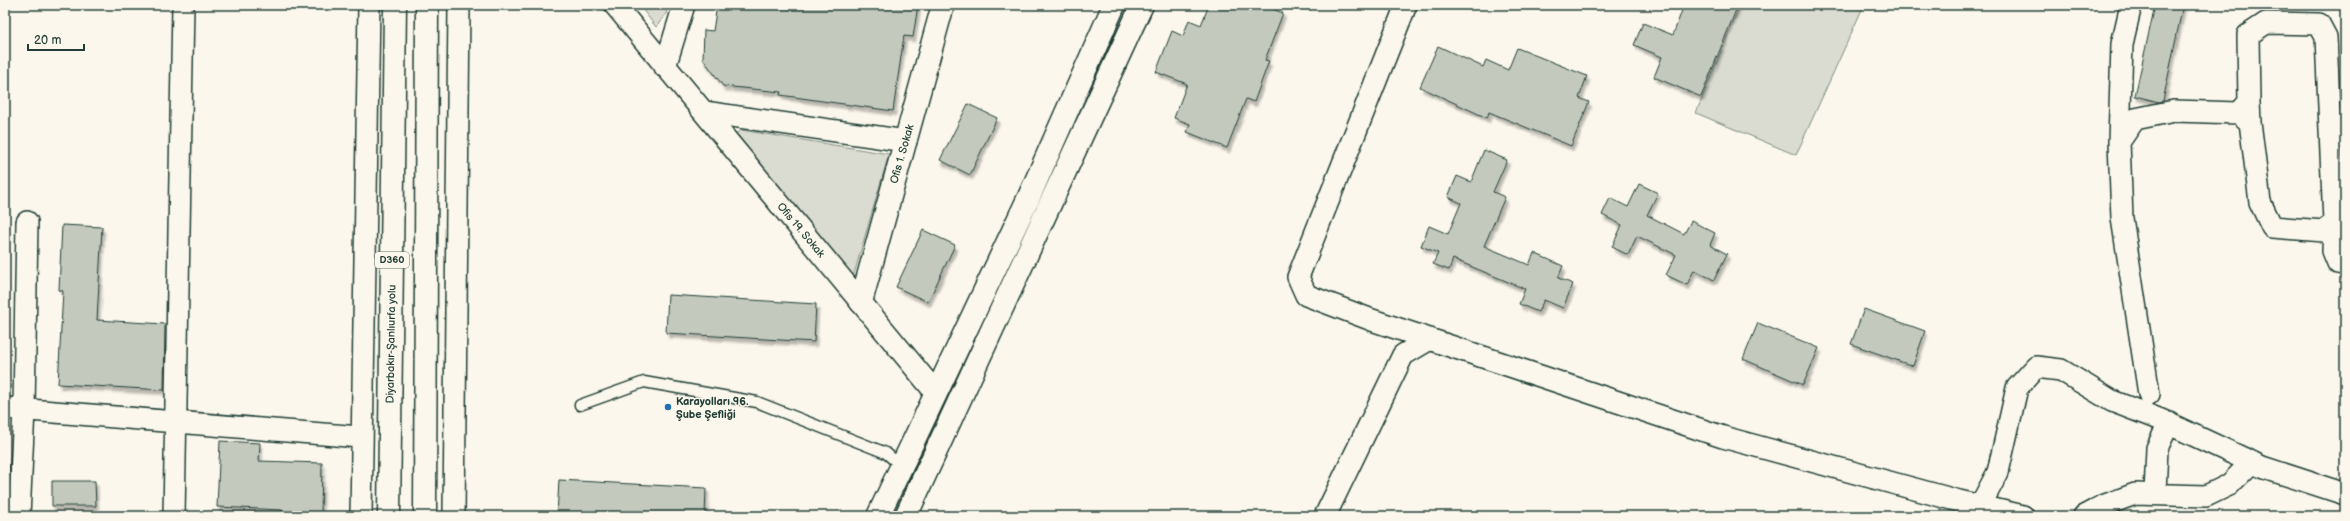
<svg xmlns="http://www.w3.org/2000/svg" width="2350" height="521" viewBox="0 0 2350 521" font-family="'Balsamiq Sans',sans-serif">
  <style>
    .green { fill: #dbdcd1; stroke: #7d8c82 }
    .building { fill: #c4c9be; stroke: #1f3d34; filter: url(#shadow) }
    .lines { fill: none; stroke-linecap: round; stroke-linejoin: round }
    .lane-casing { stroke: #1f3d34; stroke-width: 13 }
    .street-casing { stroke: #1f3d34; stroke-width: 24 }
    .secondary-casing { stroke: #1f3d34; stroke-width: 25 }
    .highway-casing { stroke: #1f3d34; stroke-width: 25 }
    .lane { stroke: #fbf7ec; stroke-width: 10 }
    .street { stroke: #fbf7ec; stroke-width: 21 }
    .secondary { stroke: #fbf7ec; stroke-width: 22 }
    .highway { stroke: #fbf7ec; stroke-width: 22 }
    .poi-dot { fill: #1f6fb2; stroke: #fbf7ec; stroke-width: 1.5 }
    .labels { text-anchor: middle; dominant-baseline: central; stroke-width: 3; stroke-linejoin: round; paint-order: stroke }
    .shield { fill: #fbf7ec; stroke: #61756b; stroke-width: 1 }
    .shield-label { font-size: 10px; font-weight: bold; fill: #1f3d34 }
    .street-label { font-size: 11px; fill: #1f3d34; stroke: #fbf7ec }
    .poi-label { font-size: 11px; font-weight: bold; fill: #1f3d34; stroke: #fbf7ec; text-anchor: start }
  </style>
  <defs>
    <filter id="shadow"><feDropShadow dx="2.5" dy="4.5" stdDeviation="1" flood-color="#0004"/></filter>
  </defs>
  <rect width="100%" height="100%" fill="#fbf7ec"/>
  <filter id="ink" filterUnits="userSpaceOnUse"><feTurbulence type="fractalNoise" baseFrequency=".025" numOctaves="2"/><feDisplacementMap in="SourceGraphic" scale="8" xChannelSelector="R" yChannelSelector="G"/><feConvolveMatrix kernelMatrix="1 2 1 2 8 2 1 2 1" color-interpolation-filters="sRGB"/></filter>
  <g filter="url(#ink)">
    <!-- green -->
    <path class="green" d="M639,5H668L666,14L656,27Z
      M1740,5H1864L1796,155L1696,113Z
      M741,130L889,154L854,274L849,280L731,137Z"/>
    <!-- building -->
    <path class="building" d="M717,5H918L913,37L904,36L893,111L780,95L781,92L723,86L703,59L704,30L713,31Z
      M1209,5H1262L1283,13L1265,60L1269,61L1254,102L1246,99L1227,148L1187,132L1190,124L1174,118L1187,84L1156,72L1172,31L1183,36L1189,20L1201,25Z
      M1684,5H1738L1701,97L1654,77L1662,57L1634,45L1643,23L1673,35Z
      M2155,5H2183L2163,101L2159,102L2135,96Z
      M1438,46L1483,67L1486,60L1508,70L1517,48L1587,76L1579,98L1589,102L1571,146L1489,112L1487,118L1420,87Z
      M968,104L997,118L970,175L940,160Z
      M1484,150L1507,160L1493,192L1505,197L1484,246L1529,265L1534,253L1563,266L1558,278L1573,284L1563,308L1544,300L1538,312L1519,304L1525,289L1453,259L1449,270L1433,264L1438,253L1421,246L1429,226L1448,234L1461,203L1448,197L1457,176L1471,182Z
      M1639,184L1658,193L1647,215L1684,234L1691,221L1715,233L1710,245L1727,254L1714,280L1694,270L1687,285L1666,275L1676,255L1637,236L1628,255L1612,247L1622,225L1602,215L1610,198L1628,207Z
      M62,225L102,227L97,320L165,324L164,390L58,384L63,291L59,290Z
      M923,230L955,245L928,302L896,287Z
      M668,295L816,304L814,342L666,333Z
      M1864,309L1925,331L1913,366L1851,344Z
      M1758,323L1819,348L1803,385L1743,359Z
      M220,441L260,443L259,461L322,463L321,516H282V510L217,507Z
      M559,480L706,488L705,516H557Z
      M52,481H95L96,506H52Z"/>
    <g class="lines">
      <!-- lane casing -->
      <g class="lane-casing">
        <path id="lane" d="M580,405L644,382L757,402L886,453L901,466"/>
      </g>
      <!-- street casing -->
      <g class="street-casing">
        <path id="street" d="M615,5L936,393
          M1406,5L1298,277L1306,295L1372,320L1723,437L1959,501L2023,516
          M665,67L684,5
          M2249,102L2248,35L2266,23L2319,24L2326,37L2334,223L2324,231L2272,227L2260,202L2250,122
          M704,112L906,141
          M2119,142L2122,44L2131,5
          M2334,223L2333,251L2338,263L2345,264
          M2149,394L2122,218L2119,142L2135,119L2174,111L2239,113L2249,102L2250,122L2239,113
          M5,408L360,437
          M2155,494L2157,448L2169,423
          M1980,506L1998,472L2017,388L2036,367L2061,370L2112,401L2161,420L2262,467L2345,494
          M19,516L24,410L27,222
          M174,516L183,5
          M361,516L369,5
          M454,516L459,5
          M1325,516L1403,355L1430,339
          M2084,516L2105,505L2135,494L2206,496L2229,485L2252,462"/>
      </g>
      <!-- secondary casing -->
      <g class="secondary-casing">
        <path id="secondary" d="M861,302L943,5
          M878,516L1028,199L1114,5
          M906,516L1142,5"/>
      </g>
      <!-- highway casing -->
      <g class="highway-casing">
        <path id="highway" d="M389,516L395,5
          M425,516L427,5"/>
      </g>
      <!-- lane -->
      <use href="#lane" class="lane"/>
      <!-- street -->
      <use href="#street" class="street"/>
      <!-- secondary -->
      <use href="#secondary" class="secondary"/>
      <!-- highway -->
      <use href="#highway" class="highway"/>
    </g>
  </g>
  <!-- markers -->
  <circle class="poi-dot" cx="668" cy="407" r="4"/>
  <g class="labels">
    <!-- shield labels -->
    <rect class="shield" x="375" y="252" width="34" height="16" rx="3"/>
    <g class="shield-label">
      <text x="392" y="260">D360</text>
    </g>
    <!-- street labels -->
    <g class="street-label">
      <text transform="translate(902 154) rotate(-74)">Ofis 1. Sokak</text>
      <text transform="translate(801 230) rotate(50)">Ofis 19. Sokak</text>
      <text transform="translate(391 344) rotate(-89)">Diyarbakır-Şanlıurfa yolu</text>
    </g>
    <!-- poi labels -->
    <g class="poi-label">
      <text x="676" y="401">Karayolları 96.<tspan x="676" dy="13">Şube Şefliği</tspan></text>
    </g>
  </g>
  <!-- margin -->
  <rect width="2350" height="521" fill="none" stroke="#fbf7ec" stroke-width="20"/>
  <rect x="10" y="10" width="2330" height="501" fill="none" stroke="#1f3d34" stroke-width="1.5" filter="url(#ink)"/>
  <!-- scale -->
  <path d="M28 44v6h56v-6" fill="none" stroke="#1f3d34" stroke-width="2"/>
  <text x="34" y="44" font-size="12" fill="#1f3d34" stroke="#fbf7ec" stroke-width="3" paint-order="stroke">20 m</text>
</svg>
